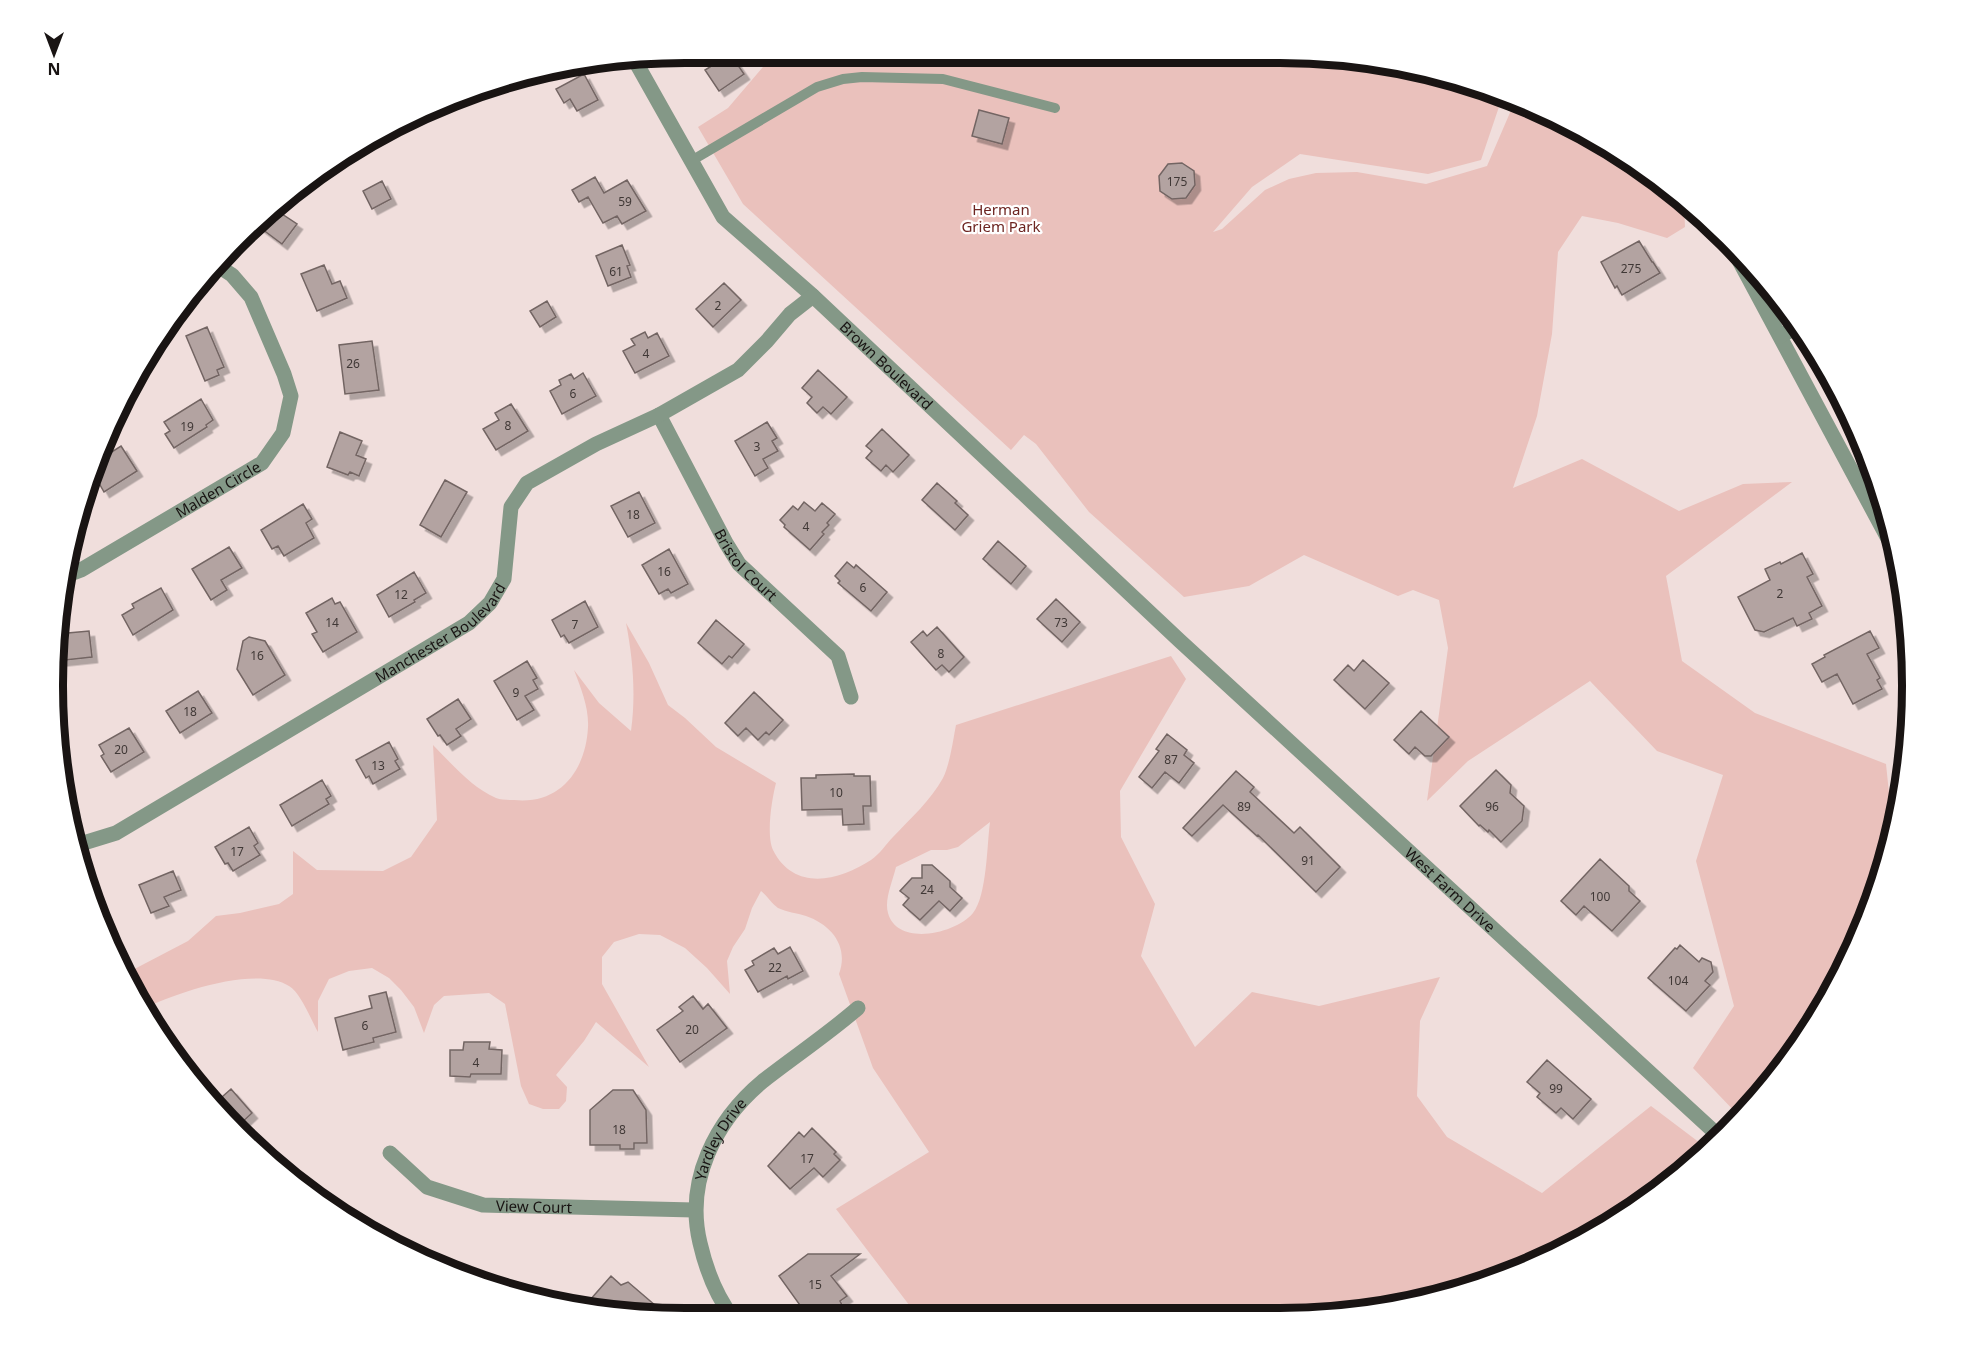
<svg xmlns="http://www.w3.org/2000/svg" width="1965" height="1371" viewBox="0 0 1965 1371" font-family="'Noto Sans',sans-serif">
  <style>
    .green { fill: #eac1bc; fill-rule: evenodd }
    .building { fill: #b3a3a1; stroke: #736563; stroke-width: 1.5; filter: url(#shadow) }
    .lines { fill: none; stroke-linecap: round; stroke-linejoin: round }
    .lane { stroke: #849887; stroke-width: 10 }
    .street { stroke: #849887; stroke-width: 15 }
    .labels { text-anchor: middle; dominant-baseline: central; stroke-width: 4.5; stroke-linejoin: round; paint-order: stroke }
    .number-label { font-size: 12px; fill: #403836 }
    .park-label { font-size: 15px; fill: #6d2521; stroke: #fff }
    .street-label { font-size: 15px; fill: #191413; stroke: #fff }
    .rim { fill: none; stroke: #191413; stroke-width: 8 }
  </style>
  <defs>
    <filter id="shadow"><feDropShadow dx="5.5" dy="5.5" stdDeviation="0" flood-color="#0004"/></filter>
  </defs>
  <rect width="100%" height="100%" fill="#f0dedc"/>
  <!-- green -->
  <path class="green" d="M775,53H1280L1403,65L1483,86L1503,95L1481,160L1428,174L1300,154L1252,187L1213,232L1222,229L1265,190L1289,179L1316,173L1357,172L1426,184L1487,166L1515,101L1596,137L1684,205L1685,227L1667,238L1618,223L1582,216L1558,252L1552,334L1537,416L1513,488L1582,459L1679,511L1743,484L1792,482L1666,576L1682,661L1755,713L1886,764L1893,832L1864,928L1806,1037L1740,1117L1693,1068L1734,1006L1696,861L1723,775L1657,751L1590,681L1468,761L1427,801L1448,648L1439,600L1413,590L1398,596L1304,555L1249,586L1184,597L1089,512L1036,444L1024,435L1011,450L743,204L698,127L728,108Z
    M626,623L649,663L668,705L685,718L716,747L776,783C772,798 766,835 773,850C794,892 839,881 871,860C880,854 886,844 893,837C911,818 931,800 943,778C950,764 953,740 956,725L1171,656L1186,679L1120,791L1121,837L1155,904L1141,956L1195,1047L1252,992L1319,1006L1440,977L1420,1021L1417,1096L1447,1137L1542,1193L1651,1106L1708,1149L1631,1212L1560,1253L1403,1306L1280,1318H1048L1032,1304L1008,1318H919L836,1209L929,1152L873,1068L839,974C849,947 832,925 806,916C797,913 786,912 778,908C772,904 767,896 761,891L752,908L745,929L733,947L727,961L730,994L707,968L685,948L660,935L639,934L614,942L602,957V984L649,1067L596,1022L584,1041L556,1075L567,1087L566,1101L559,1109H543L529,1104L521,1086L505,1004L489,993L444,996L434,1005L424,1033L414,1007L401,990L389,978L372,968L349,971L329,979L318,1001V1032C311,1020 301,993 289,986C256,965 175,993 143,1009L123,975L188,941L216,916L240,913L279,904L293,894V851L317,870L383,871L411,857L437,820L433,745C452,764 471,787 496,798C501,800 508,800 514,800C560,805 586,770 588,727C589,708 581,688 574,670L599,703L631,731C636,694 633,659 626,623ZM990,822C987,844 987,896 973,913C956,934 897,947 888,913C884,900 893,880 896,867L931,850H947L958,847Z"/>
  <!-- building -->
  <path class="building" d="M716,52H729L744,74L719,91L705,70L710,67L705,60Z
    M584,74L598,100L577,111L570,99L564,103L556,89Z
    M979,110L1009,118L1002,144L972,136Z
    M1182,163L1194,171L1195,185L1186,198L1172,199L1160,191L1159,176L1168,164Z
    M595,177L604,193L627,180L646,211L622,224L617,216L603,223L588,197L579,202L572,190Z
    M382,181L391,199L372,209L363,191Z
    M276,210L297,224L282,244L258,226Z
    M1639,241L1652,262H1653L1660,273L1622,295L1617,286L1615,288L1601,262Z
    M622,245L630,265L627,266L631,277L608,286L596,256Z
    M324,265L332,284L340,281L347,298L317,311L301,274Z
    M724,283L741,300L713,327L696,309Z
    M547,301L556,317L540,327L530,311Z
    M207,327L224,367L217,370L219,375L205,381L186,336Z
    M645,332L648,338L657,333L669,356L635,373L623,351L635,345L631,339Z
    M372,341L379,390L345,394L339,345Z
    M818,370L847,397L831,414L823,407L817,413L807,403L812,397L802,388Z
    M583,373L596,396L562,414L550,391L561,385L559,380L571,374L574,379Z
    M201,399L213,420L206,425L207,427L174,448L165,434L170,431L164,422Z
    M511,404L528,431L496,450L483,429L499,420L495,413Z
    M767,422L777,438L772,441L778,451L763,459L768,468L755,476L735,441Z
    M882,429L909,455L893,472L886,465L881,471L866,458L872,451L866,446Z
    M340,432L362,441L356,455L366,459L359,476L350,472L348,475L327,467Z
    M121,446L137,471L104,492L95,476L99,473L95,466L96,462Z
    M445,480L467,492L441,537L420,525Z
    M937,483L957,501L955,503L968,515L955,530L922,500Z
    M639,492L655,523L628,537L611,506Z
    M804,502L815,511L822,503L835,514L827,523L829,525L822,532L824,534L810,550L784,527L785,525L780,520L793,506L798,510Z
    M303,504L312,519L306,523L314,538L284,556L278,546L272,549L261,530Z
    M998,541L1026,566L1011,584L983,559Z
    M229,547L242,568L221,580L227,590L211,600L192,569Z
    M669,549L688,584L671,593L668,589L659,594L642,565Z
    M1802,553L1813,574L1807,577L1822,606L1809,613L1812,619L1797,626L1793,618L1764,632L1755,630L1738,597L1770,580L1765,569L1780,562L1781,564Z
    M847,562L854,568L856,565L887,592L871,611L838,583L840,581L835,576Z
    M414,572L426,593L414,600L415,602L389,617L377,595Z
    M161,588L173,610L133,635L122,615L134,608L132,604Z
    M332,598L335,604L340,602L357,632L323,652L312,634L317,632L306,613Z
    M1056,599L1080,622L1062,642L1037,619Z
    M585,601L598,627L569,643L564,635L561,637L552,620Z
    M716,620L744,644L732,658L729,656L722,664L698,643Z
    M937,627L964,657L949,672L942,665L936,670L911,642L923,631L927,636Z
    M89,631L92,657L56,661L57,634Z
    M1870,631L1879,648L1867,654L1880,678L1877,680L1882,689L1853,704L1837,674L1822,682L1812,664L1825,657L1824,655Z
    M249,637L265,641L285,675L253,695L237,669L243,641Z
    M1363,660L1389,683L1365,709L1334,680L1348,665L1354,671Z
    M527,661L537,678L533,680L538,689L525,696L534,710L517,720L494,681Z
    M198,691L212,713L180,733L166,711Z
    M754,692L783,720L769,735L766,732L758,740L746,728L738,736L725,723Z
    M458,699L471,719L456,729L461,736L447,745L440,735L438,736L427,719Z
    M1421,711L1449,737L1431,756H1425L1415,747L1409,754L1394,740Z
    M129,728L144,752L111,772L101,756L104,754L99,745Z
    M1167,734L1187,750L1184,755L1194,763L1179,783L1165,772L1152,788L1139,777L1159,751L1156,749Z
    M389,742L398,759L395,761L400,769L373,784L369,776L366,778L356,760Z
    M1496,770L1511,785L1510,793L1524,806L1522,821L1501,842L1489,830L1488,832L1480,825L1479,826L1460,806Z
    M1236,771L1254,787L1250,792L1294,833L1300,827L1340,867L1316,892L1258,835L1257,836L1223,805L1192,836L1183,828Z
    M854,774V776H870L871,806H863L864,824L843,825L842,809L802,810L801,778H816V775Z
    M322,780L331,796L326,799L329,804L292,826L280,805Z
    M249,827L258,843L254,846L260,855L233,871L228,863L225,864L215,847Z
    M1600,859L1629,886V891L1640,901L1612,931L1584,906L1576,915L1561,901Z
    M922,865H932L950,881V887L962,898L950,911L939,901L920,920L903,905L909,898L900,891L912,878H922Z
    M173,871L181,890L164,897L169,906L151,913L139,885Z
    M1680,945L1699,962L1702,958L1711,962L1713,972L1705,981L1710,985L1686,1011L1648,978L1675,948L1677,949Z
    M790,947L803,971L788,979L787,976L758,992L745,970L754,965L752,961L774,948L778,954Z
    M386,992L396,1032L373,1038L374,1042L343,1050L335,1018L372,1008L369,996Z
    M693,996L703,1009L708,1004L727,1028L680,1062L657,1030L683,1011L679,1007Z
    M464,1042H490L489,1049L502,1050L501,1074H471L470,1077L450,1076V1050H463Z
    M1547,1060L1591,1099L1573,1119L1561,1108L1556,1113L1537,1097L1540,1093L1527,1082Z
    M231,1089L252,1113L235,1129L214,1104Z
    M613,1090H633L646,1110L647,1143H634V1149H620V1145H590V1110Z
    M812,1128L836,1152L834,1154L840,1160L823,1177L814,1168L790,1189L768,1166L799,1132L804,1137Z
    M808,1254H860L831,1276L847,1296L840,1301L842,1305L823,1318H818L812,1311L807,1315L779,1276Z
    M611,1276L621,1285L628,1282L656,1306L648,1315L583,1308Z"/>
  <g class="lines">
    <!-- lane -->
    <path class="lane" d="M691,161L817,87L843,79L862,77L943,79L1055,108"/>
    <!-- street -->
    <g class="street">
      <path id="s1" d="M634,59L723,217L813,296L1180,641L1721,1138"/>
      <path d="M1727,238L1900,561"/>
      <path d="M1780,336L1799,326"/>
      <path id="s2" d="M659,415L726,543L739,564L838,656L851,697"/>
      <path id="s3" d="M65,576L81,570L262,463L283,433L291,396L284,374L251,297L232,275L215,264"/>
      <path id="s4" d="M77,845L116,833L469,623L490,603L504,579L511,507L527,483L596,444L659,415L738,370L767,341L790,314L813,296"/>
      <path id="s5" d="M390,1153L427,1187L483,1205L694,1210"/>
      <path id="s6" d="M733,1318C717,1297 706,1269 700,1243C685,1181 715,1121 763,1081C795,1056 828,1034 858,1008"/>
    </g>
  </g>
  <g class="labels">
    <!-- number labels -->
    <g class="number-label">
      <text x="1177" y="181">175</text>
      <text x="625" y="201">59</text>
      <text x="1631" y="268">275</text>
      <text x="616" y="271">61</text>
      <text x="718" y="305">2</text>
      <text x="646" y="353">4</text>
      <text x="353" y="363">26</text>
      <text x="573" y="393">6</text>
      <text x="508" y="425">8</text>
      <text x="187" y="426">19</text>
      <text x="757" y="446">3</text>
      <text x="633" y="514">18</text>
      <text x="806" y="526">4</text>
      <text x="664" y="571">16</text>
      <text x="863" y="587">6</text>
      <text x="1780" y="593">2</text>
      <text x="401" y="594">12</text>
      <text x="332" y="622">14</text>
      <text x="1061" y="622">73</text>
      <text x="575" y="624">7</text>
      <text x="941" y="653">8</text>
      <text x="257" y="655">16</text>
      <text x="516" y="692">9</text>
      <text x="190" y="711">18</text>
      <text x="121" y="749">20</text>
      <text x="1171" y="759">87</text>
      <text x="378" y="765">13</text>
      <text x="836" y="792">10</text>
      <text x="1244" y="806">89</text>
      <text x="1492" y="806">96</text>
      <text x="237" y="851">17</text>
      <text x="1308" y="860">91</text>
      <text x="927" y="889">24</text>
      <text x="1600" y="896">100</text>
      <text x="775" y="967">22</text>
      <text x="1678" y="980">104</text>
      <text x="365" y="1025">6</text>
      <text x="692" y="1029">20</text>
      <text x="476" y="1062">4</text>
      <text x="1556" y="1088">99</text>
      <text x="619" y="1129">18</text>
      <text x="807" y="1158">17</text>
      <text x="815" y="1284">15</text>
    </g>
    <!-- park labels -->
    <g class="park-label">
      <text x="1001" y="209">Herman<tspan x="1001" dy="17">Griem Park</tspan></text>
    </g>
    <!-- street labels -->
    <g class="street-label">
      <text stroke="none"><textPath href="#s1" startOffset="402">Brown Boulevard</textPath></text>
      <text stroke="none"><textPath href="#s3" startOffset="176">Malden Circle</textPath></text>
      <text stroke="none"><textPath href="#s2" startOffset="174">Bristol Court</textPath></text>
      <text stroke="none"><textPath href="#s4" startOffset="423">Manchester Boulevard</textPath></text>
      <text stroke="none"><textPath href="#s1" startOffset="1172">West Farm Drive</textPath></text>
      <text stroke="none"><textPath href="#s6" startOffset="192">Yardley Drive</textPath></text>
      <text stroke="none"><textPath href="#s5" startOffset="160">View Court</textPath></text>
    </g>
  </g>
  <!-- crop -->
  <path d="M0 0H1965V1371H0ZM685 63H1280A622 622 0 0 1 1902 685V686A622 622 0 0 1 1280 1308H685A622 622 0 0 1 63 686V685A622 622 0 0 1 685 63Z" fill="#fff" fill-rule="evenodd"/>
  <path class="rim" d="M685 63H1280A622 622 0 0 1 1902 685V686A622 622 0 0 1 1280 1308H685A622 622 0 0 1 63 686V685A622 622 0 0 1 685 63Z"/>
  <!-- north arrow -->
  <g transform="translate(54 54) rotate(180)" stroke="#ffffff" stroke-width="4.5" paint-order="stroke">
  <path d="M0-4.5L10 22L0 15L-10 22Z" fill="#191413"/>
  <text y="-9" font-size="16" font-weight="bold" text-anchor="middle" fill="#191413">N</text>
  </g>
</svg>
